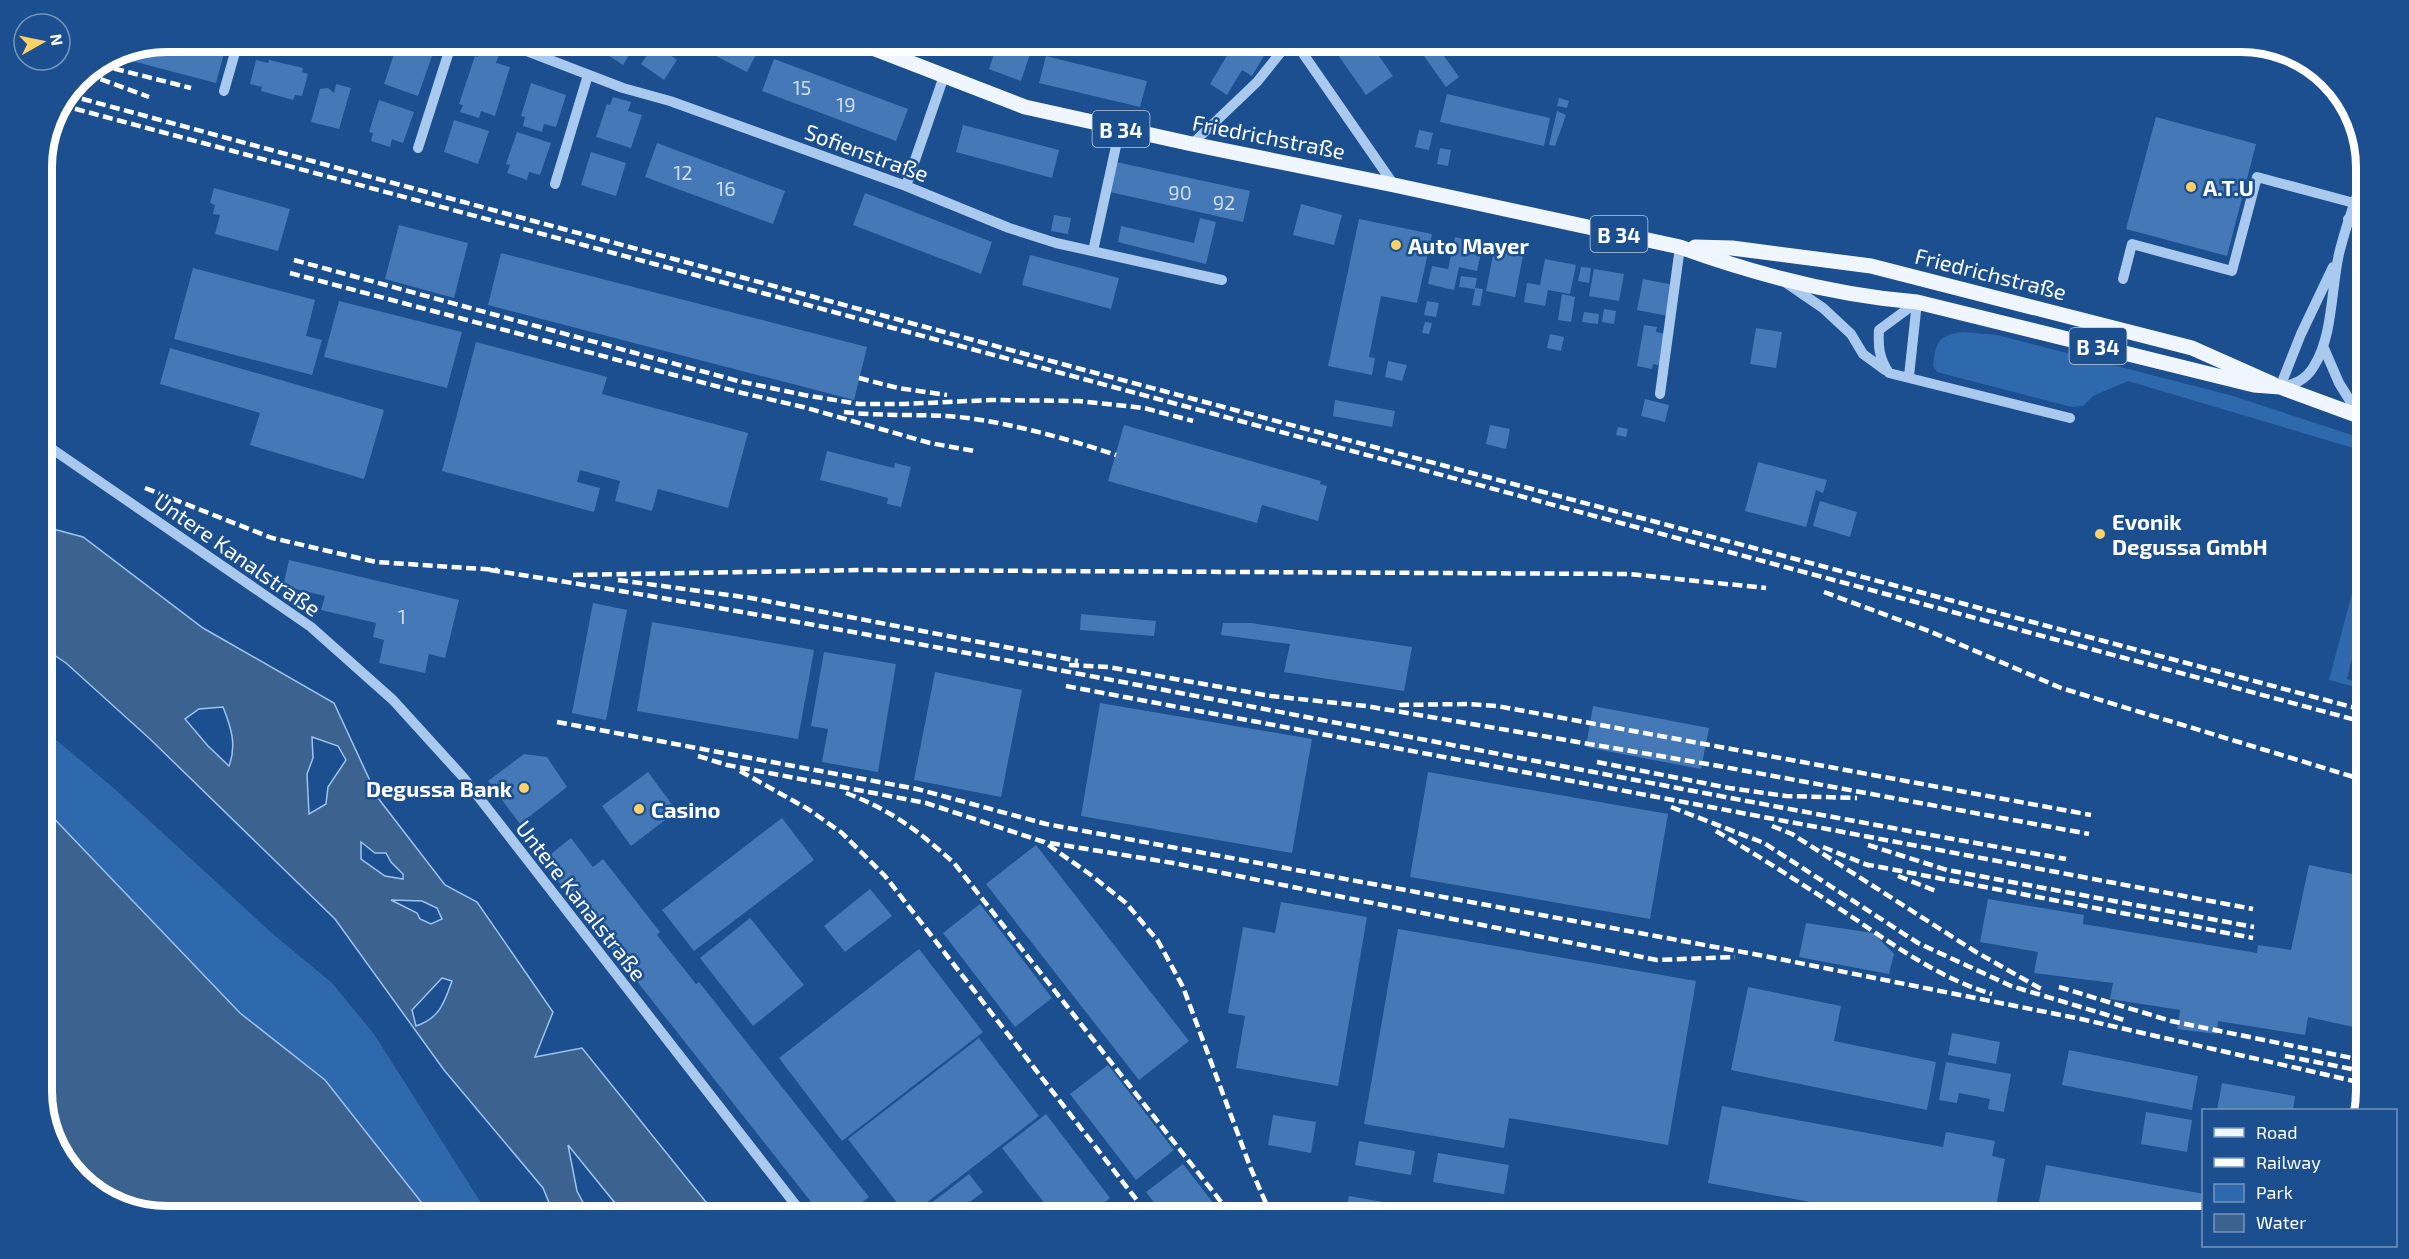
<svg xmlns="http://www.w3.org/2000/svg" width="2409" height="1259" viewBox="0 0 2409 1259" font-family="'Exo 2',sans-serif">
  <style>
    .green { fill: #2e69ad }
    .water { fill: #3c6290; stroke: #9cc4f0; stroke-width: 1.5; fill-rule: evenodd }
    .building { fill: #4478b7 }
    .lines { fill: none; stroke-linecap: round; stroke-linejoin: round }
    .minor { stroke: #a9c9ee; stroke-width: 10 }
    .major { stroke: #f0f6ff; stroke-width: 15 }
    .rail { stroke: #fff; stroke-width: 4.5; stroke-dasharray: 10 4.5; stroke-linecap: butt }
    .poi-dot { fill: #ffd166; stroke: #1b4f8f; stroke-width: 2 }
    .labels { text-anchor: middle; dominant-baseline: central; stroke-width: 5; stroke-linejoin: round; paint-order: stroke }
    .number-label { font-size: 20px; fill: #d0dded }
    .shield { fill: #1b4f8f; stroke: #bbcadd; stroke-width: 1.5 }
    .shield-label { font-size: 21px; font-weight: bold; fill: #fff }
    .street-label { font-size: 22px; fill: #fff; stroke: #1b4f8f }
    .poi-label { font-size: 22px; font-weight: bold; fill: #fff; stroke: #1b4f8f; text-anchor: start }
    .rim { fill: none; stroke: #fff; stroke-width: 8 }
  </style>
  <rect width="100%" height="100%" fill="#1b4f8f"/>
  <!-- green -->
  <path class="green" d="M1963,332L1997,335L2233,396L2367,440V452L2128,381L2093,396L2083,406L2072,407L1937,372L1933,366C1936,342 1938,335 1963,332Z
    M2367,537V598L2347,679L2367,685V690L2329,680Z
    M42,728L117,791L274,935L332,983L374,1034L490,1217H433L325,1080L240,1013L42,806Z"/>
  <!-- water -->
  <path class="water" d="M42,526L83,537L203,628L334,703L378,798L445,885L477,902L553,1012L535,1057L582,1048L718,1217H555L543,1188L444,1070L335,919L150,739L66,663L42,647ZM223,707C231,727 237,745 229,766L208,746L185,719L199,709ZM312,737L338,746L346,760L328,787L326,804L309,814L307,774L313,758ZM361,842L375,853H386L391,862L403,874V879L385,876L361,859ZM391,900L422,901L437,908L442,919L431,924L420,919L417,913ZM442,978L452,981C444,1003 440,1018 416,1026L412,1010ZM568,1145L615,1203L600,1215L587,1210L577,1191Z
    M42,806L240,1013L325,1080L433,1217H168L112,1204L63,1161L42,1100Z"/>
  <!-- building -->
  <path class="building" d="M168,42H227L216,83L113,56L120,51Z
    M398,42H437L418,96L384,84Z
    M557,42H578L571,52Z
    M609,42H637L623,65L603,52Z
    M717,42H759L762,43L747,72L712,54Z
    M998,42H1034L1021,81L989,69Z
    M1060,42H1098L1096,51Z
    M1235,42H1256L1268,49L1252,76L1242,70L1227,95L1210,84Z
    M1329,42H1369L1393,76L1366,95Z
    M1409,42H1425L1412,52L1406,44Z
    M1430,42H1434L1459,77L1446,87L1419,49Z
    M655,44L677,60L664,80L641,64Z
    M480,49L499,55L496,63L510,67L495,116L481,111L479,118L460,112L463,105L459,104L475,56L478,57Z
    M1046,56L1147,81L1140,107L1039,83Z
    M774,59L908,109L896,141L762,91Z
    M256,60L268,63L269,60L303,68L302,72L308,74L302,96L295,95L293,100L261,91L262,87L250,84Z
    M531,83L566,95L556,127L544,124L542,132L523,126L525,117L521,116Z
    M336,84L351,88L339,129L311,122L320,89L328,88L334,93Z
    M1447,94L1550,118L1544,146L1440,122Z
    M613,97L631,102L628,111L642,115L631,148L596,137L607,104L610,105Z
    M1559,98L1569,101L1567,108L1557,106Z
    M379,100L414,112L403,143L392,139L390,147L371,141L373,133L369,132Z
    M1557,111L1566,115L1555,146L1549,145Z
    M2156,117L2256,144L2227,256L2126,229Z
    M454,120L489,131L478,164L444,152Z
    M963,125L1059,150L1052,178L956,152Z
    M1419,130L1433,133L1429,150L1415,147Z
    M517,132L551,143L540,175L529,172L527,180L507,173L510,165L506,164Z
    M657,143L785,191L773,224L645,177Z
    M1440,148L1451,150L1448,166L1437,164Z
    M591,152L626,163L616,196L581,185Z
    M1116,162L1250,191L1243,222L1110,192Z
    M214,188L290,209L278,251L215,234L220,215L213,214L215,205L210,203Z
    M865,193L992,242L981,274L853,225Z
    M1301,204L1342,215L1334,245L1293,235Z
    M1054,215L1071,218L1068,234L1051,231Z
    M1200,218L1216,222L1206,264L1118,242L1121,226L1194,243Z
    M1359,219L1432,234L1417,303L1381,296L1369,357L1375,358L1372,375L1328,366Z
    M399,225L468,243L454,298L385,279Z
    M1455,237L1483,244L1477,271L1459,267L1454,290L1428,284L1432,266L1448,269Z
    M1494,250L1523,255L1515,297L1486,291Z
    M501,253L867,347L854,400L488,305Z
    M1030,255L1119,278L1111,309L1022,285Z
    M1545,259L1576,265L1570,294L1548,290L1545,306L1524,302L1527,283L1540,285Z
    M1581,267L1591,268L1589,283L1578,281Z
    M193,268L315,300L306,336L322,340L312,375L174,339Z
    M1594,269L1624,274L1619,301L1589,296Z
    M1461,276L1477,278L1475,288L1483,289L1480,306L1472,305L1475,289L1459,287Z
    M1643,279L1674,285L1668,316L1637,310Z
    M1562,294L1575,297L1571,322L1558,320Z
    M339,301L462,332L447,388L324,357Z
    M1427,301L1439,303L1436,317L1424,315Z
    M1604,309L1616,311L1614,324L1602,322Z
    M1584,312L1599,314L1598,324L1582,322Z
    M1425,322L1432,323L1429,334L1422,333Z
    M1644,325L1657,327L1656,332L1666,334L1661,366L1653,364L1652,369L1637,366Z
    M1756,328L1782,332L1776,368L1750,364Z
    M1550,334L1564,337L1561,351L1547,348Z
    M476,342L607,377L602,394L748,433L728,508L658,489L652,511L615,501L620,481L580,470L577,482L600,488L594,512L442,471Z
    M170,348L384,410L364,479L250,445L260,413L160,384Z
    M1388,361L1407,365L1402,381L1385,377Z
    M1645,399L1669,405L1665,422L1641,416Z
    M1335,400L1395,411L1392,427L1333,416Z
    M1124,425L1321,481L1320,484L1327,486L1318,521L1262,505L1257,523L1108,481Z
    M1490,425L1510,429L1506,449L1486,444Z
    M1618,427L1628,429L1626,437L1616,435Z
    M827,451L894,468L895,463L911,467L901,507L887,504L888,498L820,480Z
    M1758,462L1827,480L1823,493L1816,490L1806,527L1745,511Z
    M1820,501L1857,512L1850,537L1813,526Z
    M289,560L459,600L445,658L429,654L425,673L379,663L384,640L373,637L376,623L321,610L325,596L283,586Z
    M593,603L627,610L606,720L572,713Z
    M1081,614L1156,621L1154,636L1080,630Z
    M652,622L814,650L798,739L637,711Z
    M1223,623H1251L1412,647L1404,691L1284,672L1290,644L1221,635Z
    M824,652L896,664L878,772L822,762L828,729L811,726Z
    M935,672L1022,690L1001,797L914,780Z
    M1100,703L1312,739L1292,853L1081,816Z
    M1593,706L1709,728L1701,769L1586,747Z
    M524,754L547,757L567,787L520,824L488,781Z
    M648,772L677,811L631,846L602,806Z
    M1428,772L1668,814L1650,919L1410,877Z
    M782,818L814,860L694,951L662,910Z
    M571,838L593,867L603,859L660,932L657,935L696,984L699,982L869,1197L843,1217H823L542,861Z
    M1036,845L1189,1041L1139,1080L986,884Z
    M2309,865L2367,877V1030L2308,1017L2305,1035L2218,1021L2217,1034L2177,1029L2180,1010L2110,999L2113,983L2034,973L2038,952L1980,942L1988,899L2084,915L2083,924L2257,953L2258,945L2291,950Z
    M870,889L892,916L845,952L824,926Z
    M1281,902L1367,917L1338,1086L1236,1068L1245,1016L1228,1013L1243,927L1275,933Z
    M980,904L1052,998L1015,1027L943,933Z
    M750,918L804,985L753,1026L700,958Z
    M1806,923L1873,933L1894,954L1889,974L1799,957Z
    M1398,929L1696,981L1668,1145L1509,1118L1504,1148L1364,1124Z
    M919,949L983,1032L842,1141L779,1058Z
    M1748,987L1841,1006L1834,1041L1936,1062L1927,1110L1731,1070Z
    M1952,1033L2000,1042L1996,1064L1948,1055Z
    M979,1038L1039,1116L908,1217L848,1139Z
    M2069,1050L2198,1076L2192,1110L2062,1085Z
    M1946,1062L2011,1074L2004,1112L1988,1109L1990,1099L1959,1093L1957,1103L1939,1100Z
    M1108,1065L1174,1150L1136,1180L1070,1094Z
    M2222,1083L2295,1096L2293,1110H2217Z
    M1722,1106L1943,1147L1946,1132L1995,1141L1992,1156L2005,1159L1994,1217H1891L1708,1183Z
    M2146,1112L2192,1120L2187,1152L2141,1144Z
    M1046,1114L1110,1198L1086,1217H1055L1002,1148Z
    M1273,1115L1316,1122L1311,1153L1268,1145Z
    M1359,1141L1415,1151L1411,1175L1355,1165Z
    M1438,1153L1509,1165L1504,1194L1433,1182Z
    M1183,1164L1224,1217H1165L1146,1192Z
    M2046,1165L2204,1194V1217H2036Z
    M969,1174L983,1192L950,1217H933L926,1207Z
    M1349,1196L1427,1210L1426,1217H1345Z"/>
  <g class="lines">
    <!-- minor -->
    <path class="minor" d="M503,42L623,88L670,101L906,186L1009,228L1056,243L1222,280
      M1295,42L1394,185
      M224,91L238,42
      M1192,144L1257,82L1289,42
      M418,148L452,42
      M555,184L588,75
      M906,186L944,76
      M2348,219L2367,226
      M1093,251L1120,128
      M2123,279L2132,244L2232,271L2257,177L2354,203
      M1785,282L1823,308L1851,334L1863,354L1885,370
      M1917,302L1879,330C1878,347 1879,358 1889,373L2070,418
      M2323,346L2339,383L2360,417
      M1909,376L1917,302
      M2280,387L2301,334L2333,267
      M2281,387C2295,384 2306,380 2314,366C2333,336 2331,289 2339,254C2346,224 2357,196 2367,167
      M1660,394L1680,247
      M42,442L311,627L393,700L463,777L805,1217"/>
    <!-- major -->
    <path class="major" d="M857,42L1025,107L1192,144L1394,185L1680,247C1757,275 1835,295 1917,302L2254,385L2280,387L2367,419
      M1695,247L1732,248L1871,266L2192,348L2273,384"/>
    <!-- rail -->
    <path class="rail" d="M100,65L191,88
      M87,74L149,97
      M68,95L1077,368L2367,711
      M61,105L2367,723
      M294,260L738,381L804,395L859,404H904L991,400L1079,401L1144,408L1193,421
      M290,273L742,393L803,407L930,443L974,451
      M859,378L898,388L947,395
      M844,412C885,417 927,413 968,418C1018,425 1068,439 1116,455
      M145,488L272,538L376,562L498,570
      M490,570C628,591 765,616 902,641C1291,712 1677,791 2066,859
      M573,575L861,570L1628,574L1766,588
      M618,580L751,598L1078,661
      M1824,592L1929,631L2061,688L2367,781
      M1069,665L1108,667L1271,696L1366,706L1719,766L2089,834
      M1066,686L2253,909
      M1399,705L1467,704L1497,706L2091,815
      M557,722L917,789L1046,824L1759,955L2081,1019L2367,1084
      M698,756L727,765L926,803L1044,842L1091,875L1126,903L1158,941L1183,987L1251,1169L1272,1217
      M1597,762L1729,788L1786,796L1857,798
      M740,771L808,809L842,833L885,876L1150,1217
      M846,793C893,811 917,830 954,863L1233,1217
      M1671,807L1764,843L1918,943L2011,986L2124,1020
      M1772,826L1792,834L1976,952L2043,990
      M1716,831C1762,858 1807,887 1852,917C1895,946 1941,979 1992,994
      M1050,843L1173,863L1657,960L1735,957
      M1868,845L1947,870L2254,927
      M1823,847L1870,866
      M1864,864L2253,938
      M1898,876L1936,891
      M2059,987L2171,1021L2367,1061
      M2285,1056L2367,1072"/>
  </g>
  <!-- markers -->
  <g class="poi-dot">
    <circle cx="2191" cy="187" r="6"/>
    <circle cx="1396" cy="245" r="6"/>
    <circle cx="2100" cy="534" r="6"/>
    <circle cx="524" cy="788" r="6"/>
    <circle cx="639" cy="809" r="6"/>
  </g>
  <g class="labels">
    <!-- number labels -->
    <g class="number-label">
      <text x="802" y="87">15</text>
      <text x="846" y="104">19</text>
      <text x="683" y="172">12</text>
      <text x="726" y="188">16</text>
      <text x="1180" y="192">90</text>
      <text x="1224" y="202">92</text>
      <text x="402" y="616">1</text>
    </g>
    <!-- shield labels -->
    <g class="shield">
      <rect x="1092.5" y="111" width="57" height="36" rx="4.5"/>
      <rect x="1590.5" y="216" width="57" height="36" rx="4.5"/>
      <rect x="2069.5" y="328" width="57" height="36" rx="4.5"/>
    </g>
    <g class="shield-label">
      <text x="1121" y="129">B 34</text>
      <text x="1619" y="234">B 34</text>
      <text x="2098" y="346">B 34</text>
    </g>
    <!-- street labels -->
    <g class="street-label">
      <text transform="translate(1269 136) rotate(11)">Friedrichstraße</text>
      <text transform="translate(867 152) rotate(20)">Sofienstraße</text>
      <text transform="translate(1991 273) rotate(14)">Friedrichstraße</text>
      <text transform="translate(238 554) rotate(35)">Untere Kanalstraße</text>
      <text transform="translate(582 900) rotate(52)">Untere Kanalstraße</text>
    </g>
    <!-- poi labels -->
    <g class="poi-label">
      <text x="2203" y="187">A.T.U</text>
      <text x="1408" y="245">Auto Mayer</text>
      <text x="2112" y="521">Evonik<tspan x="2112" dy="25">Degussa GmbH</tspan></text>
      <text x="512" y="788" text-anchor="end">Degussa Bank</text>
      <text x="651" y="809">Casino</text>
    </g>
  </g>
  <!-- crop -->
  <path d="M0 0H2409V1259H0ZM167 52H2241A115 115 0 0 1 2356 167V1091A115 115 0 0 1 2241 1206H167A115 115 0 0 1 52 1091V167A115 115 0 0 1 167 52Z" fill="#1b4f8f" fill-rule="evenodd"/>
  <path class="rim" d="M167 52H2241A115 115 0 0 1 2356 167V1091A115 115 0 0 1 2241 1206H167A115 115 0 0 1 52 1091V167A115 115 0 0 1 167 52Z"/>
  <!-- legend -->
  <rect x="2202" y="1109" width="195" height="138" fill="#1b4f8f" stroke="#7695bc" stroke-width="1.5"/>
  <rect x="2214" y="1128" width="30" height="9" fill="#f0f6ff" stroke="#7695bc" stroke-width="1.5"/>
  <text x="2256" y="1139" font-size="18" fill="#ffffff">Road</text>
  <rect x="2214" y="1158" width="30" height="9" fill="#ffffff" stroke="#7695bc" stroke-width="1.5"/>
  <text x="2256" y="1169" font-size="18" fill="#ffffff">Railway</text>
  <rect x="2214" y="1184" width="30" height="18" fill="#2e69ad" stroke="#7695bc" stroke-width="1.5"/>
  <text x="2256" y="1199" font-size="18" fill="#ffffff">Park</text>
  <rect x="2214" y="1214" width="30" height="18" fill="#3c6290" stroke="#7695bc" stroke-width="1.5"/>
  <text x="2256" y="1229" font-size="18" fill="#ffffff">Water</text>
  <!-- north arrow -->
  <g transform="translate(42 42) rotate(81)"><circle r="28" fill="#1b4f8f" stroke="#7695bc" stroke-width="1.5"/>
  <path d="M0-4.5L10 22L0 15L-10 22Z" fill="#ffd166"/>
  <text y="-9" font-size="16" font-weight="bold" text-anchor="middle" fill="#ffffff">N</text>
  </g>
</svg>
